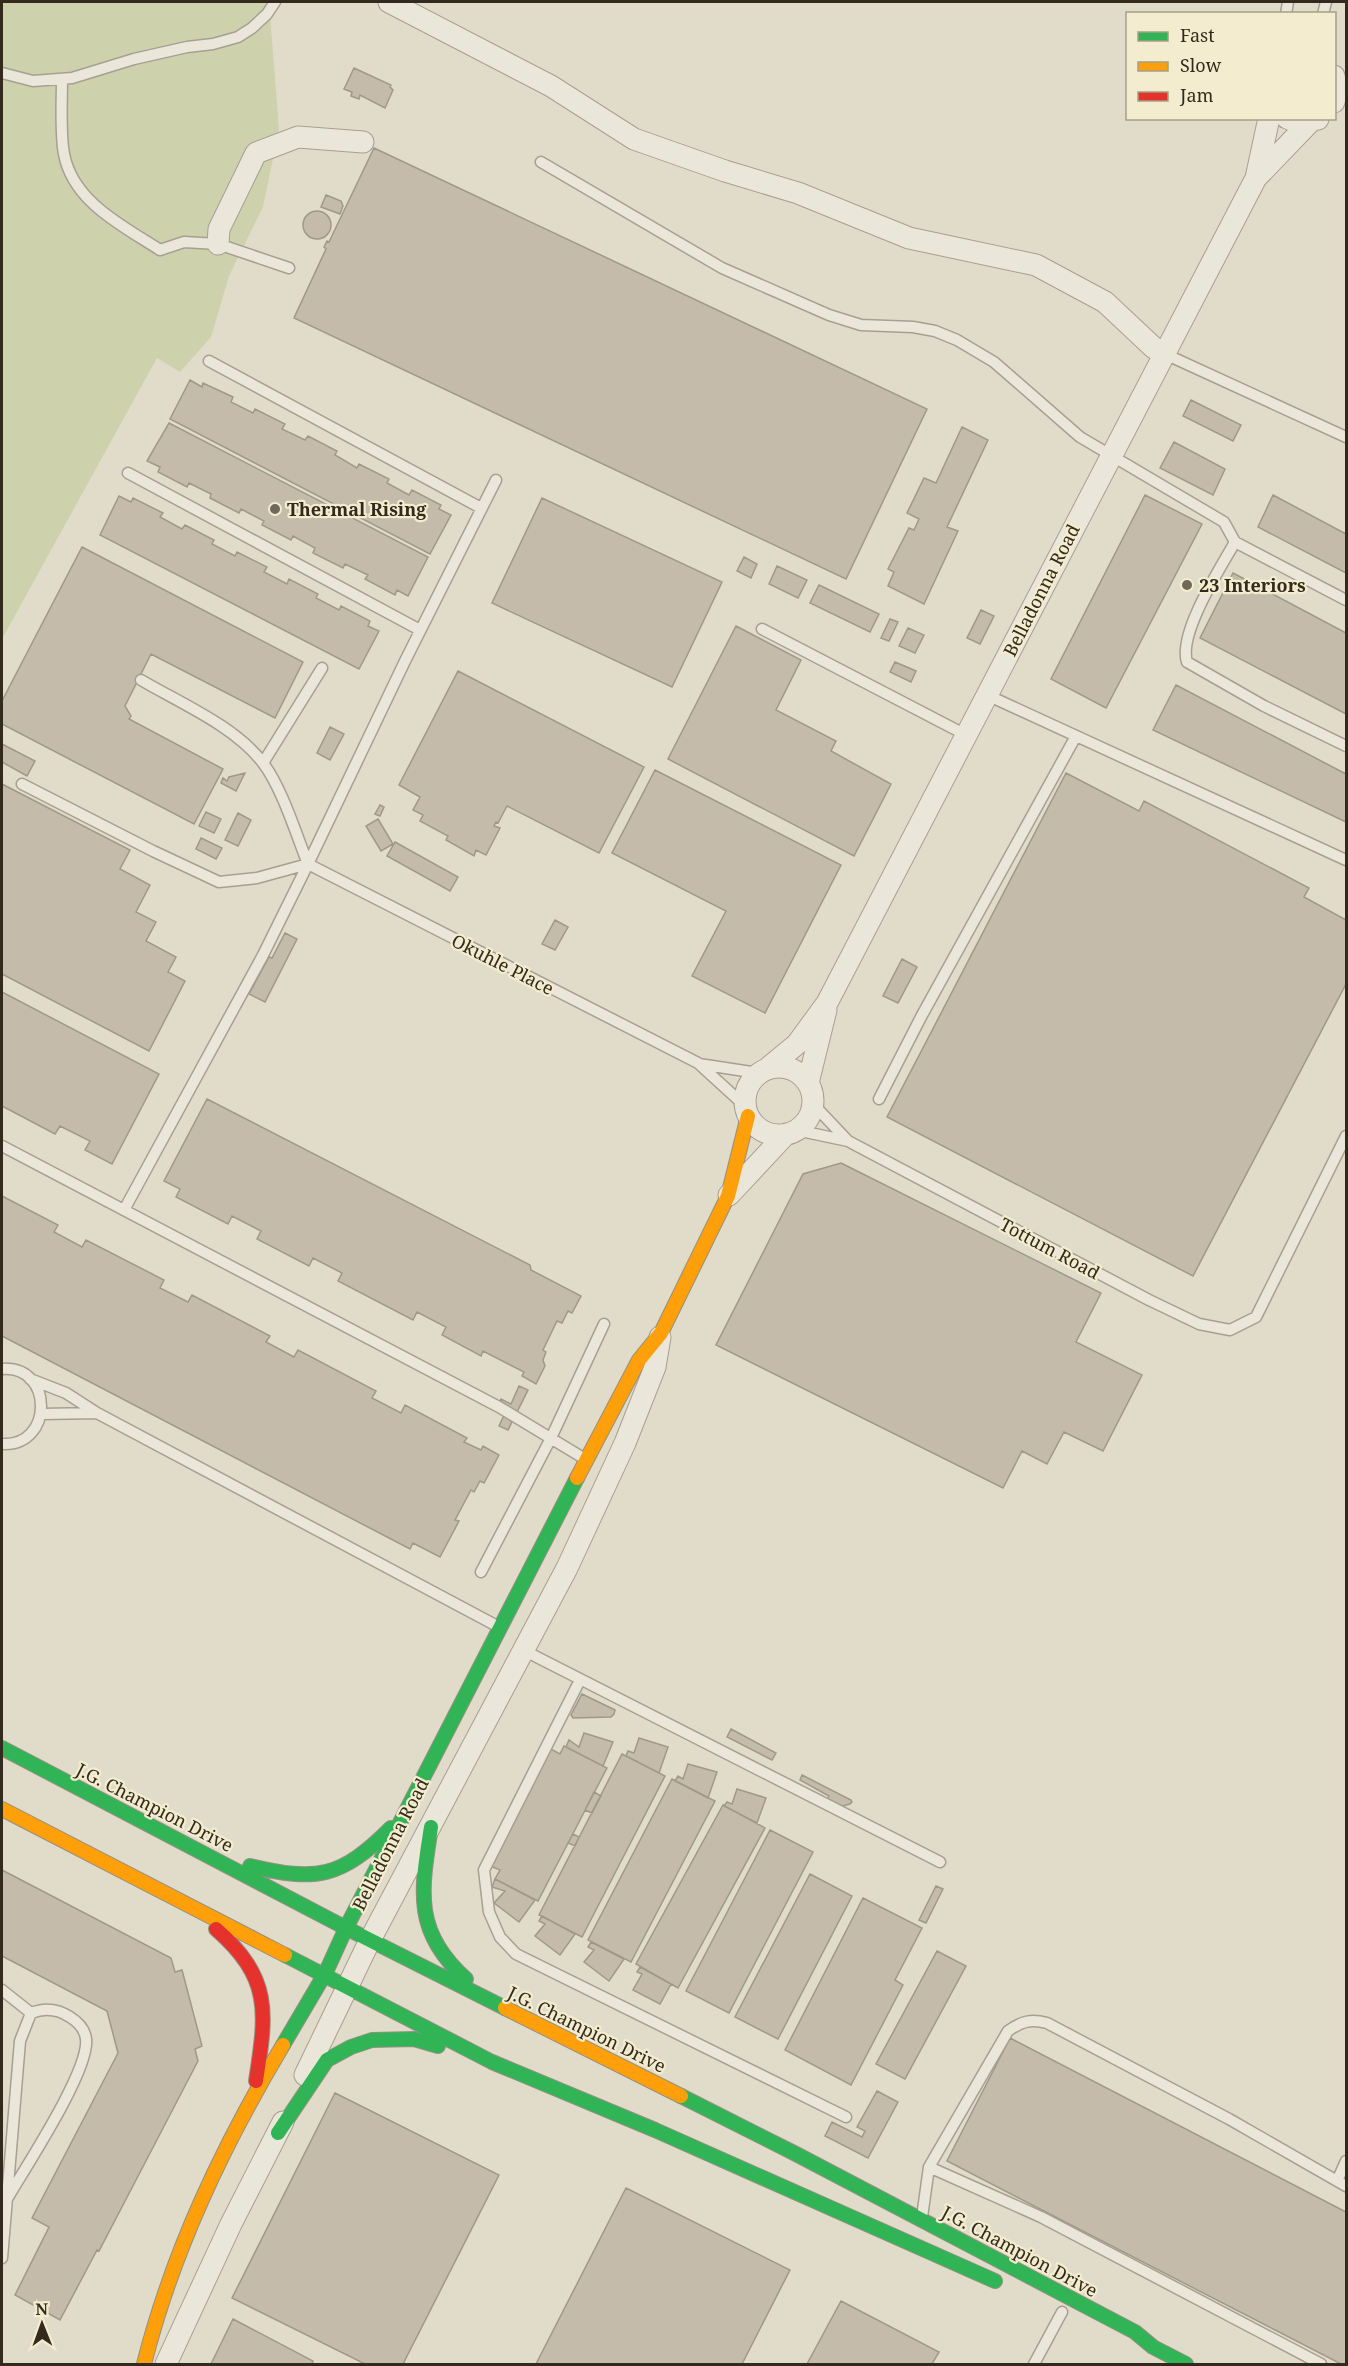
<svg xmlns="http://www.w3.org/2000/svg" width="1348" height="2366" viewBox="0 0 1348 2366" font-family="'Noto Serif',serif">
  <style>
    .green { fill: #cdd1ac }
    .building { fill: #c4bbaa; stroke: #a09889; stroke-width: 1.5 }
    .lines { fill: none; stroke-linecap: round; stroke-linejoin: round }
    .lane-casing { stroke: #a5a093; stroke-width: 13 }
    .street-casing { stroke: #a5a093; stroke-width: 23 }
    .fast-casing { stroke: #959083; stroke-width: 16 }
    .slow-casing { stroke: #959083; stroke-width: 16 }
    .jam-casing { stroke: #959083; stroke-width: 16 }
    .lane { stroke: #eae6da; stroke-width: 10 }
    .street { stroke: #eae6da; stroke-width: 21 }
    .fast { stroke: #30b455; stroke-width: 14 }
    .slow { stroke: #ff9f0a; stroke-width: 14 }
    .jam { stroke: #e5322d; stroke-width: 14 }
    .poi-dot { fill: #706859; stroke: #f3ecce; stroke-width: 2 }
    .labels { text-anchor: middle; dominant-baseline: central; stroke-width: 4.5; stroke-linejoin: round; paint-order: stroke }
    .poi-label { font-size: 18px; font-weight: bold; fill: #33291c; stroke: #f3ecce; text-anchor: start }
    .street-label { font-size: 18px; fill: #33291c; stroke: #f3ecce }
  </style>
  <rect width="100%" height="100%" fill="#e1dcc9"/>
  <!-- green -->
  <path class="green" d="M2,2H269L279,129L263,207L229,276L211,337L180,372L157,358L2,639Z"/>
  <!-- building -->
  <path class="building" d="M354,68L391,85L390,87L393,90L385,108L360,95L359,99L351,96L352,92L344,89Z
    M374,148L927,409L846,579L294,318L326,249L324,247L327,241L329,242Z
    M326,195L341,201L343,206L340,214L321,207Z
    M303 225a14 14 0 1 1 28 0a14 14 0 1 1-28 0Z
    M190,380L202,387L203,383L233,397L231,402L253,413L255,409L285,424L282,429L305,440L308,436L337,451L335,455L357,468L359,464L389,479L387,483L409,495L412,490L441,505L439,509L451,515L430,554L170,419Z
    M1191,400L1241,425L1233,441L1183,416Z
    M169,423L428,557L408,596L397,590L395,595L365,579L368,575L345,564L343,568L313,553L315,548L293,536L291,540L262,525L264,521L241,509L239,513L210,498L211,494L189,483L187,487L158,472L160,467L147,461Z
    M962,427L988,440L947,527L958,531L924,604L888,586L894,572L888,569L909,528L914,530L919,519L907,513L924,478L936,483Z
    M1174,442L1225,469L1213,495L1160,468Z
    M1145,495L1202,524L1106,708L1051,679Z
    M1273,495L1346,534V573L1258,527Z
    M119,496L131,502L133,498L163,513L160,517L182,529L185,525L214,540L212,544L235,556L237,552L267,567L264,572L287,584L289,579L318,594L316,598L339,610L341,606L370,621L368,626L379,631L359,669L100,535Z
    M542,498L722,582L672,687L492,603Z
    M82,547L303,662L275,718L151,654L125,706L131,716L129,719L223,769L194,824L2,724V701Z
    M744,557L757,564L751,578L737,571Z
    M777,566L807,580L798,598L769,584Z
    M1233,573L1346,633V714L1200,638Z
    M819,585L879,614L870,632L810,603Z
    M981,610L994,616L980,644L967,638Z
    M890,619L898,622L889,641L881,638Z
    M736,626L801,660L776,710L836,741L831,751L891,784L854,856L668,759Z
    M908,628L924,635L915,653L899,646Z
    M895,662L916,671L911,682L890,672Z
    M458,671L644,767L599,853L507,806L498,823L496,822L494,826L500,828L486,855L476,850L474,856L446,840L448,836L420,821L423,815L413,810L420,797L399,785Z
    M1176,685L1346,774V822L1153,730Z
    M330,727L344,734L330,760L317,753Z
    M2,744L35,761L27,776L2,762Z
    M655,770L841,865L765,1013L692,976L726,911L612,853Z
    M245,773L236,791L221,783L223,778L227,781L229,777Z
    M1066,773L1139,811L1144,801L1309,888L1304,897L1346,920V984L1193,1276L887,1117Z
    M2,784L130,850L120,869L150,885L136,912L156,922L146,941L176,957L168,972L185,981L149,1051L2,974Z
    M380,805L384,807L380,816L375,814Z
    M206,812L221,819L214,833L199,826Z
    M238,813L251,820L238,846L225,840Z
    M378,819L393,844L381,851L366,826Z
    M201,838L222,848L216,859L196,849Z
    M395,842L458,877L450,891L387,856Z
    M555,920L568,927L555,950L542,944Z
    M285,933L297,939L265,1002L249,994L269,957L272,958Z
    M902,959L917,967L898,1003L883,996Z
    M2,992L159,1074L112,1164L85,1150L90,1141L60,1126L55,1134L2,1106Z
    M207,1099L530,1265L531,1270L581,1296L572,1313L568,1311L562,1323L557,1321L543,1350L546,1352L543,1360L545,1366L536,1384L522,1376L524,1372L483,1351L481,1356L442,1335L446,1327L417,1312L413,1320L338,1281L342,1273L313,1258L309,1266L257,1239L261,1231L232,1216L228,1224L176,1197L180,1189L164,1181Z
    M841,1163L1101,1293L1076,1342L1142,1375L1103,1451L1064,1432L1047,1464L1022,1451L1003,1488L716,1345L803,1174Z
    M2,1196L58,1225L54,1232L82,1247L86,1240L164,1280L160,1288L188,1302L192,1295L270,1336L266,1342L294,1357L298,1350L376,1391L372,1398L401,1413L405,1405L467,1438L464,1442L481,1450L483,1446L499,1455L484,1483L480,1481L474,1492L471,1490L455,1520L459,1521L440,1557L413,1543L410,1549L2,1336Z
    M519,1386L528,1390L508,1430L499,1426L507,1409L498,1405L501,1399L511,1404Z
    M582,1694L615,1710L614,1714L611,1717L573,1718L571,1715Z
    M731,1729L776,1753L772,1760L727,1737Z
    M584,1733L613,1742L603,1766L566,1747L569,1740L579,1747Z
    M639,1738L668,1747L659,1773L626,1756L628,1751L634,1753Z
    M564,1746L607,1768L538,1901L495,1879L500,1870L488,1865L549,1748L560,1754Z
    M622,1754L665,1776L582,1937L539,1915Z
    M688,1764L717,1772L708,1798L675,1781L678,1776L683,1779Z
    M802,1775L851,1800L852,1802L850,1804L839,1807L827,1801L829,1796L800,1780Z
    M672,1779L715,1801L631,1962L588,1940Z
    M737,1789L766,1798L757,1823L724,1806L727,1802L732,1804Z
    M594,1792L601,1796L592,1813L585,1810Z
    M723,1805L765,1828L678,1988L636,1964Z
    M770,1830L813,1852L729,2013L686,1991Z
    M573,1834L579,1837L575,1846L568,1843Z
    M2,1870L171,1958L175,1972L182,1970L202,2046L195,2049L198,2061L99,2251L97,2250L60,2320L15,2295L49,2227L32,2218L118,2053L107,2011L2,1956Z
    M810,1874L852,1896L778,2039L735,2017Z
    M495,1879L535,1900L519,1922L494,1903L505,1891L492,1887Z
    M936,1886L943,1889L926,1923L919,1920Z
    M863,1898L922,1928L895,1980L903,1985L851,2085L785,2050Z
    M542,1916L575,1934L560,1955L535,1936L545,1924L539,1921Z
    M591,1942L624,1959L609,1981L584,1962L594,1950L588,1947Z
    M937,1951L966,1966L905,2079L876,2064Z
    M640,1967L671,1984L660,2004L633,1990L642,1974L637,1972Z
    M1010,2038L1346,2212V2364H1341L947,2161Z
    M877,2091L898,2102L868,2158L825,2136L832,2122L862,2137L865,2131L857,2127Z
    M335,2093L499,2175L403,2364H365L232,2298Z
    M626,2188L790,2270L742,2364H536Z
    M841,2301L939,2352L932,2364H807Z
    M233,2319L313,2361L312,2364H211Z"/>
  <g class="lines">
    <!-- lane casing -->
    <g class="lane-casing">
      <path id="lane" d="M1286,14L1288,2
        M1323,14L1326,2
        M2,73L33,81L72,78L134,59L187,47L213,44L238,37L252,28L267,14L275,2
        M62,79C62,100 60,133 64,154C73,202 123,226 160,250L184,242L218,244L289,268
        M541,162L722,268L829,315L861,325L913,327L935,331L957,340L994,362L1080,437L1224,522L1235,542L1346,600
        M1165,354L1346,437
        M209,361L481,508
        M128,473L420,630
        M1235,542C1220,569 1178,633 1187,662L1264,706L1346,746
        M762,629L966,735
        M141,680C180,703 235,726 263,763C282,788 296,834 308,864
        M987,695L1346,860
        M263,763L322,668
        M22,784L153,851L219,882L257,878L308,864
        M308,864L698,1063L744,1105
        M699,1064L758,1073
        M879,1099L921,1017L1076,736
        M813,1104L848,1141
        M796,1130L848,1141L1149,1300L1199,1324L1230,1330L1256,1317L1346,1136
        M2,1146L499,1407L585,1459
        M124,1210L263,955L308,864L405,661L496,480
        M2,1369C54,1365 54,1447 2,1444
        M30,1379L66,1393L97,1413L499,1627
        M42,1414L97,1413
        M481,1572L551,1438L604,1324
        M523,1650L940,1862
        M580,1680L484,1870L489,1912L500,1937L516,1954L846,2117
        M2,1990L31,2013
        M929,2167L1041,2217L1321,2364
        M1337,2181L1346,2161
        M922,2217L929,2167L1008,2031C1022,2021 1031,2019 1047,2023L1229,2119L1346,2186
        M2,2258L20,2041L31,2013C46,2007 58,2009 70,2017C78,2022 85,2030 86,2039C90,2070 25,2168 7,2199
        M1034,2364L1062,2312"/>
    </g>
    <!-- street casing -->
    <g class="street-casing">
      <path id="street" d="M389,2L551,86L634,139L725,171L798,193L909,238L1036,265L1105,302L1154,348L1165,354
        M1334,76L1337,90L1334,102
        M1287,118L1299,123L1318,119
        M1257,177L1310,122
        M218,244L219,229L256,153L298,137L363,142
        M745 1101a34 34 0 1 1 68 0a34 34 0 1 1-68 0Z
        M768,1068L797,1044L827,1003L1256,178L1269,118
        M808,1083L826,1010
        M729,1195L786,1134
        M305,2075L370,1940L567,1568L625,1443L655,1367L660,1337
        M166,2364L231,2224L283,2122"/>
    </g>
    <!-- fast casing -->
    <g class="fast-casing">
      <path id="fast" d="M2,1748L346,1928L505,2008
        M431,1827C421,1891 413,1932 466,1979
        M250,1866C317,1882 341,1878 391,1828
        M285,1955L492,2062L655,2130L995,2281
        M283,2045L326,1972L346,1928L577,1478
        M681,2096L796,2154L1135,2332L1153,2347L1186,2364
        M278,2133L327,2060L351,2047L372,2040L414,2039L438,2046"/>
    </g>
    <!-- slow casing -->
    <g class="slow-casing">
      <path id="slow" d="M577,1478L639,1360L661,1333L728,1196L748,1116
        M2,1809L285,1955
        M505,2008L681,2096
        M144,2364C173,2250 223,2146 283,2045"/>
    </g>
    <!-- jam casing -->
    <g class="jam-casing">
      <path id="jam" d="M216,1929C273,1979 266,2014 256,2081"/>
    </g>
    <!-- lane -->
    <use href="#lane" class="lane"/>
    <!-- street -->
    <use href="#street" class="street"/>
    <!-- fast -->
    <use href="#fast" class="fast"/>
    <!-- slow -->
    <use href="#slow" class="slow"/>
    <!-- jam -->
    <use href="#jam" class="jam"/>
  </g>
  <!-- markers -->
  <g class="poi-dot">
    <circle cx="275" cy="509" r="6"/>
    <circle cx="1187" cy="585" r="6"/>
  </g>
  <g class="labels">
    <!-- poi labels -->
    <g class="poi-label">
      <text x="287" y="509">Thermal Rising</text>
      <text x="1199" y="585">23 Interiors</text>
    </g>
    <!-- street labels -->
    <g class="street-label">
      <text transform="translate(1041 590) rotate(-63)">Belladonna Road</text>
      <text transform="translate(503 964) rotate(27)">Okuhle Place</text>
      <text transform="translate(1050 1248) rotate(28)">Tottum Road</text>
      <text transform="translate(155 1807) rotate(27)">J.G. Champion Drive</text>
      <text transform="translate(390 1844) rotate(-63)">Belladonna Road</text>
      <text transform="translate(587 2029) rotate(26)">J.G. Champion Drive</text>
      <text transform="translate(1020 2251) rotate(28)">J.G. Champion Drive</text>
    </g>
  </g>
  <!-- border -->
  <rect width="1348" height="2366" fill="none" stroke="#33291c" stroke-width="6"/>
  <!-- legend -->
  <rect x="1126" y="12" width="210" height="108" fill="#f3ecce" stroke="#a69e87" stroke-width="1.5"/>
  <rect x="1138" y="32" width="30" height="9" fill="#30b455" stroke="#a69e87" stroke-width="1.5"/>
  <text x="1180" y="42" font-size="18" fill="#33291c">Fast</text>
  <rect x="1138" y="62" width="30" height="9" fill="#ff9f0a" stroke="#a69e87" stroke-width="1.5"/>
  <text x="1180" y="72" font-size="18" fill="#33291c">Slow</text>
  <rect x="1138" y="92" width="30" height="9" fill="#e5322d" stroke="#a69e87" stroke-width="1.5"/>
  <text x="1180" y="102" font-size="18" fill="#33291c">Jam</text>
  <!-- north arrow -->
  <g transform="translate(42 2324) rotate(359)" stroke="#f3ecce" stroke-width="4.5" paint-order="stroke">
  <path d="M0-4.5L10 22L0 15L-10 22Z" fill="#33291c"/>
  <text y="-9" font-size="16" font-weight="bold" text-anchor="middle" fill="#33291c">N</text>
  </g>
</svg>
